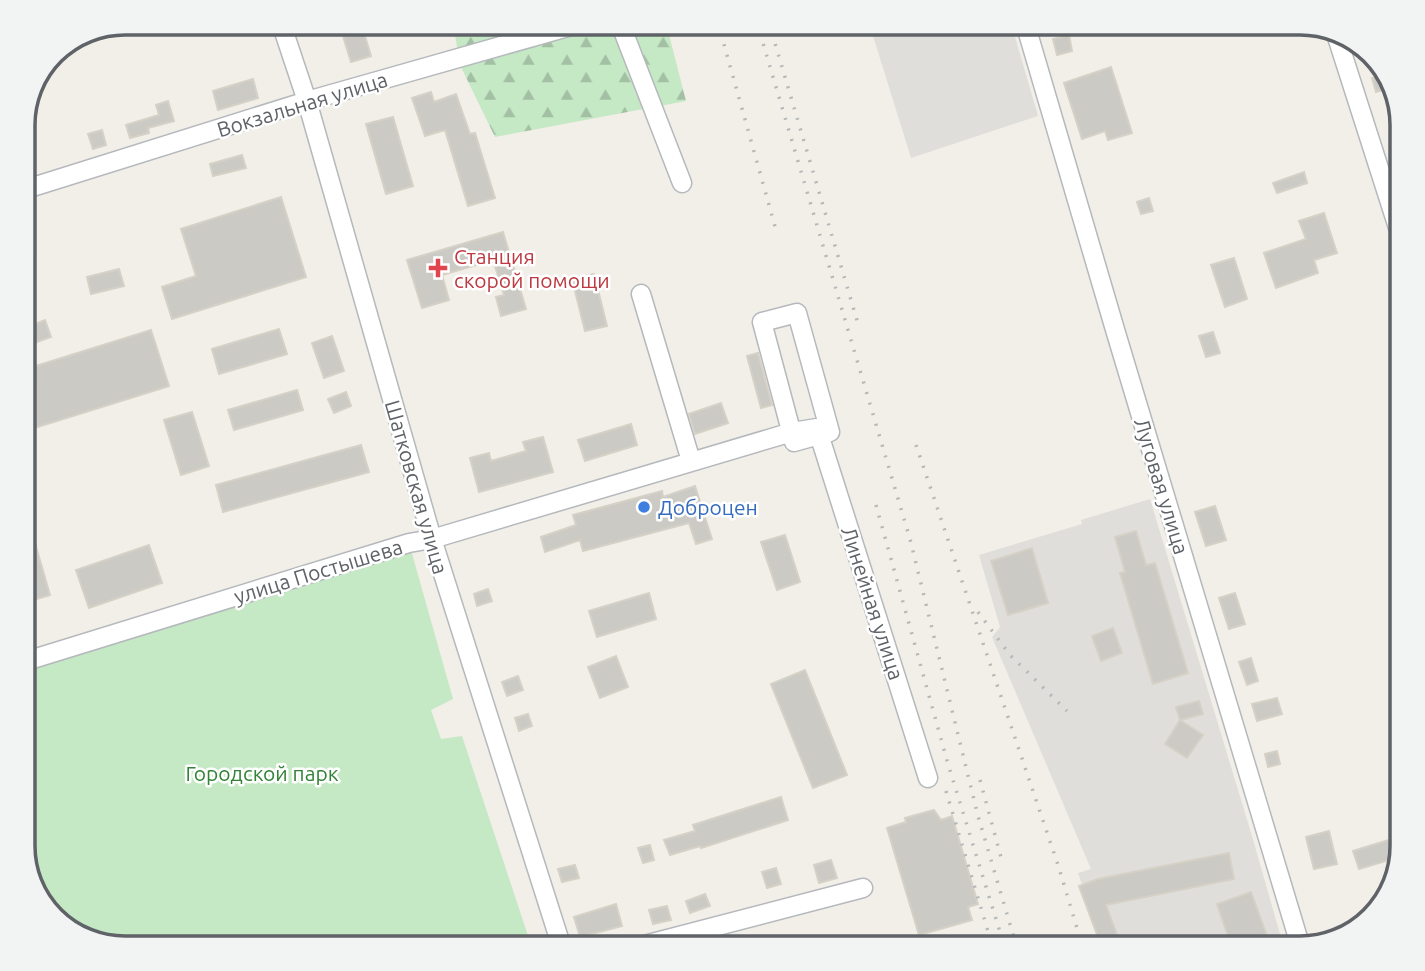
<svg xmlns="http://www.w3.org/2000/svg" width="1425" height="971" viewBox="0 0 1425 971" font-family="Ubuntu,sans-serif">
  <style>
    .industrial { fill: #e0deda }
    .green { fill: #c5e8c5 }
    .forest { fill: url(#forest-firs) }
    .building { fill: #cccac5; stroke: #d6d1c6; stroke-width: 2 }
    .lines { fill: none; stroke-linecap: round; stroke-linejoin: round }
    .minor-casing { stroke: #b5b8bc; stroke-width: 21 }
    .minor { stroke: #fff; stroke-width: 18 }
    .rail { stroke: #b6b7b8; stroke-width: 3.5; stroke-dasharray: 2 9; stroke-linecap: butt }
    .health-dot { fill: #e0444e; stroke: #fff; stroke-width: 2.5 }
    .shop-dot { fill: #3f7fe0; stroke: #fff; stroke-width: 2.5 }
    .labels { text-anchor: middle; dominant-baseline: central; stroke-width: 5; stroke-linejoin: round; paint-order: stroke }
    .street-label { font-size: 21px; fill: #5f6368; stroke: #fff }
    .health-label { font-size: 21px; fill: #be3a42; stroke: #fff; text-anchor: start }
    .shop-label { font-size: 21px; fill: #366cbe; stroke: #fff; text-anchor: start }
    .park-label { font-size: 21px; fill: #348238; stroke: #fff }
    .rim { fill: none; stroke: #5f6368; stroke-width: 3.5 }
  </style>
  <defs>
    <pattern id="forest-firs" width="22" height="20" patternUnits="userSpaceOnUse" patternTransform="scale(1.75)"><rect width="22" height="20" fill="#c5e8c5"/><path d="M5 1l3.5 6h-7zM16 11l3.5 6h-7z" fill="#a3c0a4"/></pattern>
  </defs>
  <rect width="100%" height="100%" fill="#f1efe8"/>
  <!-- industrial -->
  <path class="industrial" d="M869,23H1011L1038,116L911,158Z
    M1150,499L1252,836L1284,948H1104L1078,873L1091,869L992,637L1000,627L979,555L1082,524L1081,520Z"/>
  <!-- green -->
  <path class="green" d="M409,543L453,699L431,710L441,739L462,736L532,948H125L68,931L36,897L23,852V662Z"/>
  <!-- forest -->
  <path class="forest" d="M473,23H666L686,101L495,137L461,67L454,30Z"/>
  <!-- building -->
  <path class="building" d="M339,23H361L371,56L351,62Z
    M1069,35L1072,51L1057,55L1053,39Z
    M1111,67L1132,133L1108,140L1105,131L1082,139L1064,83Z
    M1388,74L1392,87L1376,92L1372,78Z
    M253,79L258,98L218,110L213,91Z
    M431,92L434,102L456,94L470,134L475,133L495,198L468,206L445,130L425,136L412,98Z
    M168,101L174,121L148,128L149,133L130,138L126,125L159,115L156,105Z
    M393,117L413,186L386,194L366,124Z
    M102,130L106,145L93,149L88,134Z
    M242,155L246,168L213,176L210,164Z
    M1304,172L1307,183L1277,193L1273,183Z
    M281,197L306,277L172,319L162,287L196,276L181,229Z
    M1149,198L1153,211L1141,214L1137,202Z
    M1324,213L1337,253L1314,260L1318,273L1276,288L1264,253L1306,239L1299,221Z
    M503,232L526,309L501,316L496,297L504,295L493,260L442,275L449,300L422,308L407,260Z
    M1234,258L1247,299L1225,307L1211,265Z
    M119,269L124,286L91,294L87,277Z
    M594,274L607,326L585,331L572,279Z
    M45,320L51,337L23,347V329Z
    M279,329L287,354L219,374L212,349Z
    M151,330L169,386L25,431L23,370Z
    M1213,332L1220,353L1206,357L1199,336Z
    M332,336L344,371L324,378L312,343Z
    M758,353L772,405L761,408L747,356Z
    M297,390L303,410L234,430L228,410Z
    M346,392L351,406L334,413L328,399Z
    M721,403L728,423L695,434L689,414Z
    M192,412L209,466L181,475L164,420Z
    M631,424L637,445L585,461L578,440Z
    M543,437L553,472L479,492L470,458L489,453L491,461L526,451L523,442Z
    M361,445L369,472L223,512L216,485Z
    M695,486L712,539L696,544L689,523L583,551L580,540L545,552L541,537L576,525L573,515L662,491L663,497Z
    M1215,506L1226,540L1206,546L1195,512Z
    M23,512H26L50,595L23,603Z
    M1136,531L1146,565L1155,563L1188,673L1153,684L1120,573L1125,572L1115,537Z
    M785,535L800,582L777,590L761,542Z
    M149,545L162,583L89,608L76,570Z
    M1032,548L1048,603L1008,615L991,561Z
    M488,589L492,601L477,606L474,594Z
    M649,593L656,619L597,637L589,611Z
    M1235,593L1245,624L1229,629L1219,598Z
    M1113,628L1122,653L1101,661L1092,636Z
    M616,656L628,687L600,698L588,667Z
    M1251,658L1258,681L1247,685L1239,662Z
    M805,670L847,775L813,788L771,684Z
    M518,676L523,690L507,696L502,682Z
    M1277,698L1282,714L1257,721L1252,704Z
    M1199,701L1203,714L1180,720L1176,707Z
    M528,714L532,726L519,731L515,718Z
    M1180,720L1203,735L1187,758L1165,744Z
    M1277,751L1280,764L1268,767L1265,754Z
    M781,797L788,820L701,848L700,846L670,855L664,840L695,831L693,825Z
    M934,810L941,820L952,816L978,904L968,907L972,920L919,935L887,828L906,822L905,818Z
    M1329,831L1337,864L1314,869L1306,837Z
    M1402,836L1399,857L1359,869L1353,851Z
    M650,845L654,860L643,863L638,848Z
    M1229,853L1234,879L1106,905L1122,948H1102L1079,886L1098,879Z
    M831,860L837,878L819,883L814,865Z
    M575,865L579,878L562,882L558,869Z
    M776,868L781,884L767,888L762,872Z
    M1251,892L1267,936L1232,948L1217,904Z
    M705,894L710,906L690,913L686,901Z
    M616,904L622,926L580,937L574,917Z
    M667,906L671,920L653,924L649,910Z"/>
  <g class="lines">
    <!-- minor casing -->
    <g class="minor-casing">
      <path id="minor" d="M281,23L307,101L432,539L562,948
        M620,23L682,183
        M1025,23L1116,333L1301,948
        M1336,34L1402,240
        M23,190L307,101L582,23
        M641,294L691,461
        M797,313L830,432L794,442L762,322Z
        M23,662L409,543L432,539L792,432L817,428L928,778
        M633,948L863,888"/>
    </g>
    <!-- minor -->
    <use href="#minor" class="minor"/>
    <!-- rail -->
    <path class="rail" d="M718,23L776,230
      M757,23L910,539L978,816L1017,948
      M769,23L859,327
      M916,445L1058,865L1083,948
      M876,505L948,764L1005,948
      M978,612L1010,655L1067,711
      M980,780L1002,861
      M946,791L993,948"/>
  </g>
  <!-- markers -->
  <path class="health-dot" d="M434.5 257.5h7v7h7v7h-7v7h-7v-7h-7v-7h7z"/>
  <circle class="shop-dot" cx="644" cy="507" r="7"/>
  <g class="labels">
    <!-- street labels -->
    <g class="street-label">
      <text transform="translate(302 104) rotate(-17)">Вокзальная улица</text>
      <text transform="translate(1162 486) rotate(73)">Луговая улица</text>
      <text transform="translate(417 487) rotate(74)">Шатковская улица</text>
      <text transform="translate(318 571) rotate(-17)">улица Постышева</text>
      <text transform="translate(873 603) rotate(72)">Линейная улица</text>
    </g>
    <!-- health labels -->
    <g class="health-label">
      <text x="454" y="256">Станция<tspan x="454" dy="24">скорой помощи</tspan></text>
    </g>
    <!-- shop labels -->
    <g class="shop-label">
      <text x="658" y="507">Доброцен</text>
    </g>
    <!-- park labels -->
    <g class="park-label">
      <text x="262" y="773">Городской парк</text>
    </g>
  </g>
  <!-- crop -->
  <path d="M0 0H1425V971H0ZM125 35H1300A90 90 0 0 1 1390 125V846A90 90 0 0 1 1300 936H125A90 90 0 0 1 35 846V125A90 90 0 0 1 125 35Z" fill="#f2f3f3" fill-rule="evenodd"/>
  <path class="rim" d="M125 35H1300A90 90 0 0 1 1390 125V846A90 90 0 0 1 1300 936H125A90 90 0 0 1 35 846V125A90 90 0 0 1 125 35Z"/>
</svg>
